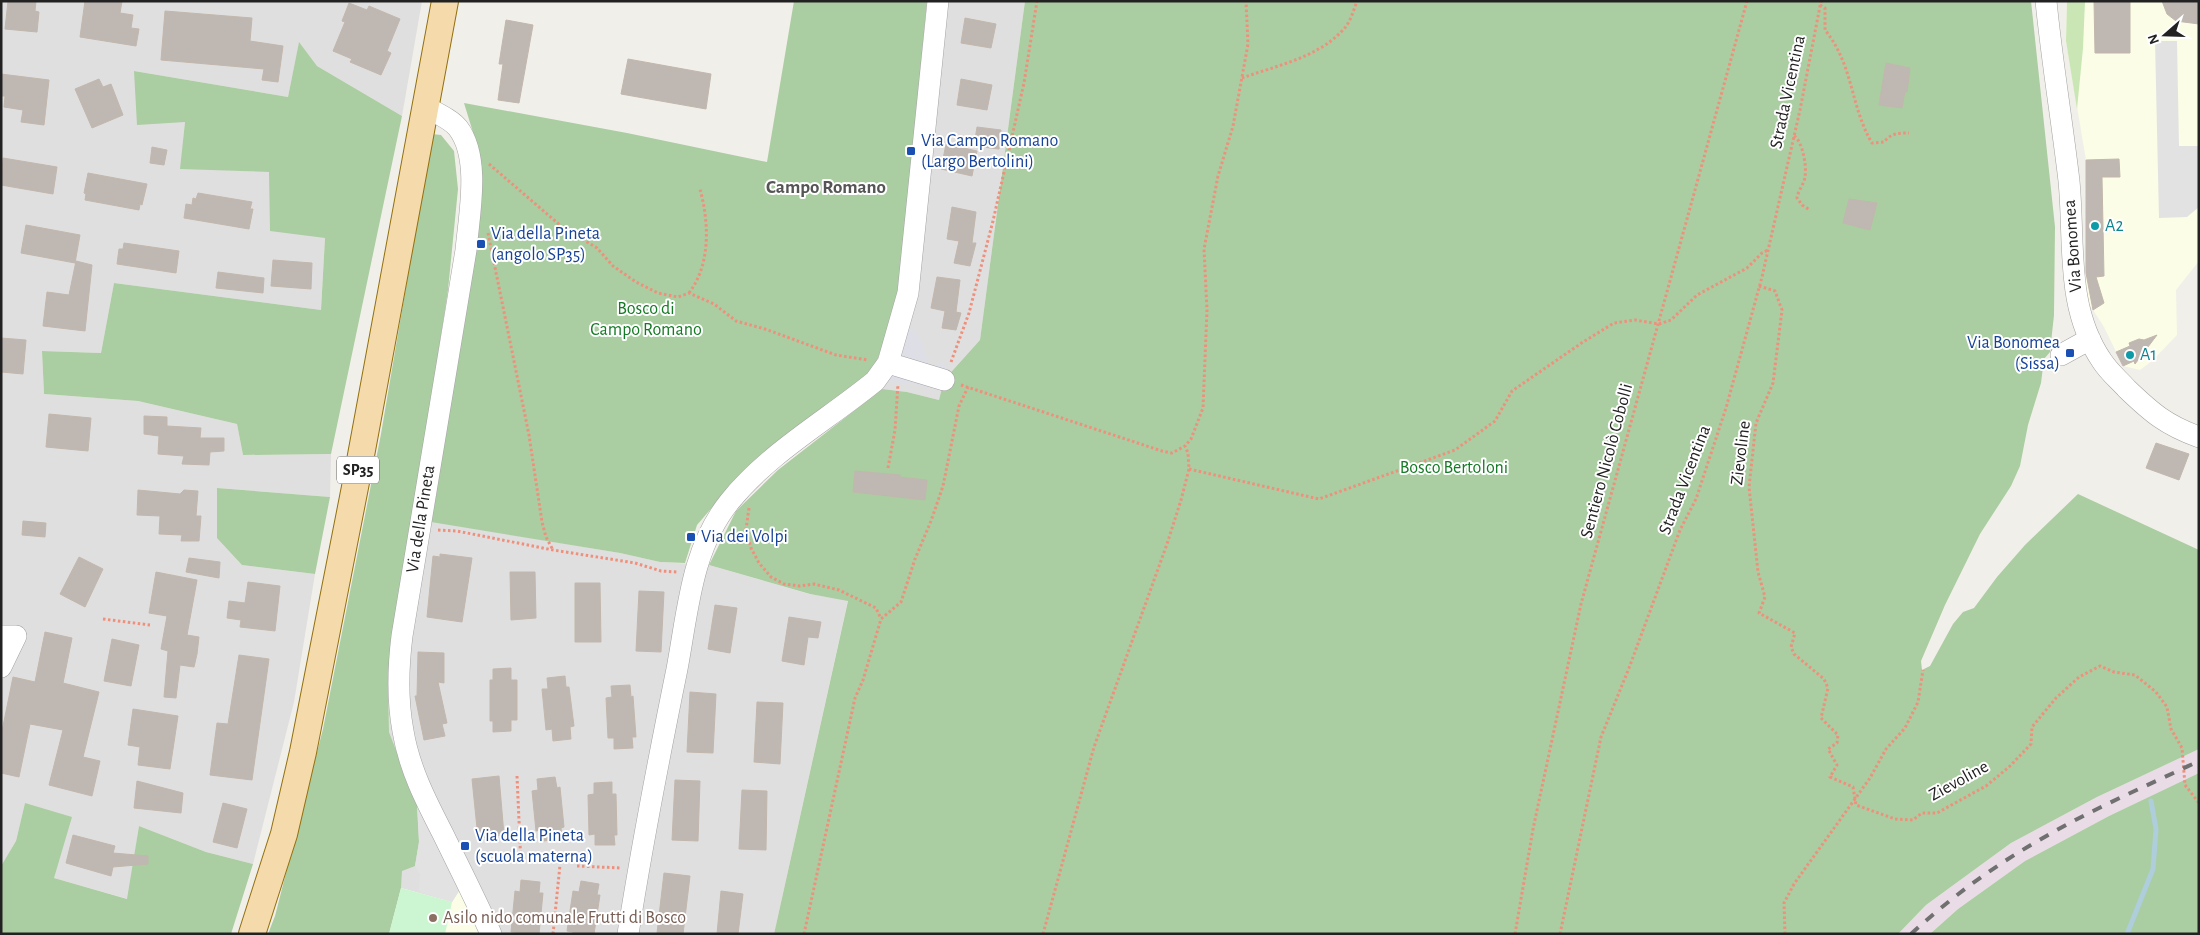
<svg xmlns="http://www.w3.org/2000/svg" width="2200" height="935" viewBox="0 0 2200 935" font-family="'Alegreya Sans',sans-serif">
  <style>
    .residential { fill: #e0dfdf }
    .industrial { fill: #eadce6 }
    .education { fill: #fbfde7 }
    .grass { fill: #c9e6b4 }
    .forest { fill: #abcda2 }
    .park { fill: #ccf6d2 }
    .parking { fill: #e2e2e2 }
    .plaza { fill: #dedee7 }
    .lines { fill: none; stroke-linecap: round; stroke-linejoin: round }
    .stream { stroke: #aecedb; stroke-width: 5 }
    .building { fill: #bfb8b2; stroke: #c2b7ad }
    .minor-casing { stroke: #a3a3a3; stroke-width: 22 }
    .major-casing { stroke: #93700d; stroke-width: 28 }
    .path { stroke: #ef907c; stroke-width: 3; stroke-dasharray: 2.5 2.5; stroke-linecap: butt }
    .minor { stroke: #fff; stroke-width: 21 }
    .major { stroke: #f5daab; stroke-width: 26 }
    .rail { stroke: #707070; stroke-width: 4; stroke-dasharray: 10 10; stroke-linecap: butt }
    .transit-dot { fill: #1a4fb4; stroke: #fff; stroke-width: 2 }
    .culture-dot { fill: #0f9aa8; stroke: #fff; stroke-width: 2 }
    .education-dot { fill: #8d6e63; stroke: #fff; stroke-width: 2 }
    .labels { text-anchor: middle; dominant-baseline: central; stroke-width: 4; stroke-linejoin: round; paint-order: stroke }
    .shield { fill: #fff; stroke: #646464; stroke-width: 1 }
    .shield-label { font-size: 16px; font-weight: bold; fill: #222 }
    .street-label { font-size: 18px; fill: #222; stroke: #fff }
    .transit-label { font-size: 18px; fill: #164399; stroke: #fff; text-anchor: start }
    .culture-label { font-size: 18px; fill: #0d838f; stroke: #fff; text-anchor: start }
    .park-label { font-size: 18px; fill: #157a25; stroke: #fff }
    .education-label { font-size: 18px; fill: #785e54; stroke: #fff; text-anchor: start }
    .neighbourhood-label { font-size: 19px; font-weight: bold; fill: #555; stroke: #fff }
  </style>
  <rect width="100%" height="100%" fill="#f1efe9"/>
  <!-- residential -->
  <path class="residential" d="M1,1H422L402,116L317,66L299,43L288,97L134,71L185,121L181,168L269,172L325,238L321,310L114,283L101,353L42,351L44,394L138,401L237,424L243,455L331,454L330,497L218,488L242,565L315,574L294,702L253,864L206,852L139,826L128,899L54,878L25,803L16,841L1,866Z
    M927,1H1025L980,340L944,380L939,400L907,392L882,389L875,366L892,320L899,292Z
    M411,518L620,553L660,562L709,565L809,594L848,600L774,934H389L401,888L403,773L389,732L388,679Z"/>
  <!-- industrial -->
  <path class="industrial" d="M2199,749V773L2109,816L2025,861L1958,909L1930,934H1898L1926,905L2011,843L2097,797Z"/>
  <!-- education -->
  <path class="education" d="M2067,1H2199V261L2176,290L2177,335L2152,361L2140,370L2123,366L2104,327L2088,302L2083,276L2086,275V160L2066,41Z
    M401,888L452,902L459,891L482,934H389Z"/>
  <!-- grass -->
  <path class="grass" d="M2067,1H2085L2083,48L2077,109L2066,41Z"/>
  <!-- forest -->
  <path class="forest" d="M794,1H927L899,292L892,320L875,366L856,387L746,468L697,525L685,563L660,562L620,553L431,522L479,152L464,103L627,133L767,162Z
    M1025,1H2031L2055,227L2054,315L2050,352L2044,359L2041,383L2028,425L2020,466L2011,486L1980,534L1945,605L1921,661L1922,670L1930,666L1953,624L1963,612L1974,608L1997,577L2025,545L2078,494L2199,550V749L2097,797L2011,843L1926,905L1898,934H774L848,601L810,594L709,565L736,511L778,470L882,389L907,392L939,400L944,380L980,340Z
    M299,42L317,66L402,116L331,454L243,455L237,424L138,401L44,394L42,351L101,353L114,283L321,310L325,238L270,231L269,172L180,169L185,122L137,125L134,71L288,97Z
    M432,134L441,135L454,151L458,189L448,290L388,679L389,732L417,805L419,842L415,866L402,871L401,888L389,934H268L275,916L323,729L381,434Z
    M217,488L330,497L315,574L242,565L217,538Z
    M2199,773V934H1930L1958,909L2025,861L2109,816Z
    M25,803L72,817L54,878L127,899L139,826L206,852L253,864L231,934H1V866L16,841Z"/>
  <!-- park -->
  <path class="park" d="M401,888L452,902L445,934H389Z"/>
  <!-- parking -->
  <path class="parking" d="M2155,41H2177L2179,146H2199V207L2187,217L2159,218Z
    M417,805L459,891L452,902L419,892L420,874L415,866L419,842Z"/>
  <!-- plaza -->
  <path class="plaza" d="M893,327L913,330L921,340L928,364L935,366L940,363L947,367L940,390L913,384L886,381Z"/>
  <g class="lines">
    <!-- stream -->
    <path class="stream" d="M2127,934L2153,869L2156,829L2151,801"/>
  </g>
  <!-- building -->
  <path class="building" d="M8,1H36L35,11L39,12L37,32L5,29Z
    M85,1H122L120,13L133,15L131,28L139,29L136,46L80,37Z
    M2094,1H2130V53H2095Z
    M2162,1H2199V24L2176,21L2167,14Z
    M349,3L367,10L369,6L400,19L387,51L391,53L381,75L350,62L352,59L333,51L345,22L342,21Z
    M165,11L252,18L250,41L283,46L278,82L262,80L264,69L161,60Z
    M965,18L996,24L991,48L961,43Z
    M506,20L533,25L519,103L498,100L503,64H499Z
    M628,59L711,74L706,109L621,94Z
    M1886,63L1910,68L1907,92L1905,91L1902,108L1879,105Z
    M1,74L49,80L44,125L21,122L23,110L4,107L5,96H1Z
    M99,79L103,87L111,84L123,115L92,128L75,89Z
    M961,79L992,85L987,110L957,105Z
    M977,127L1001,130L999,149L974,146Z
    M946,144L977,151L972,176L941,169Z
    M152,147L167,150L164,165L150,163Z
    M3,158L57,167L53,194L1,185Z
    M2119,159L2120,177H2102L2104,276L2096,277L2104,303L2093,310L2086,273V160Z
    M88,173L147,184L142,205L140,204L139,210L85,200L86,194L84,193Z
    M198,193L252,202L250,209H253L249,229L184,218L186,204L192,205L193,198L196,199Z
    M1849,199L1877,203L1870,230L1843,223Z
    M952,207L976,212L972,243H976L970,266L954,263L959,241L947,239Z
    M26,225L80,235L75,263L21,253Z
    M124,243L179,251L176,273L117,264L119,249H123Z
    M273,260L312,263L311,289L271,286Z
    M76,261L92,265L85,331L43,326L47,292L69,295Z
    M218,272L264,278L263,293L216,288Z
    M937,277L960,280L956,312L961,313L956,330L942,328L945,311L931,308Z
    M2157,335L2135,364L2134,361L2123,366L2116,352L2130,346L2129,343L2139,339L2144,340Z
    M1,338L26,340L23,374L1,372Z
    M49,414L91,418L88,451L46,447Z
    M144,416L167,417V426L201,428L200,438H224V451L210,452L209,465L182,464L184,456L158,454L159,436L144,434Z
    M2156,443L2189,454L2179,480L2146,468Z
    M855,471L900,475V477L927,480L925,500L853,492Z
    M138,490L180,494L184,490L198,491L196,516H201L199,541H181L182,535L159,534L160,516L137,515Z
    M23,521L46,523L45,537L22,535Z
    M440,554L472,558L462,622L427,617L433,556L440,557Z
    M79,557L103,569L85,607L60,594Z
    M189,558L220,562L219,578L186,572Z
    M156,572L197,580L187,635L199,637L197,654L194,667L180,665L176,698L164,697L168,651L161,649L167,616L149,613Z
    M510,572H535L536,618L511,620Z
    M248,582L280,586L275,631L240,627L241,620L227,618L229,601L245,603Z
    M575,583H600L601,642H575Z
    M639,591L664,592L661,652L636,651Z
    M715,605L737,608L730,653L708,649Z
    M789,617L821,622L818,638L808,637L804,665L782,661Z
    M45,632L72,638L63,683L99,692L83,757L100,761L92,796L49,785L63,730L30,724L19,777L1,773V736L13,677L35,682Z
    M112,639L139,645L131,686L104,681Z
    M418,652L444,653V683L438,682L447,723L442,724L445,736L424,740L415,696H417Z
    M239,655L269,659L252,780L210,775L217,723L228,724Z
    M511,668V680H517V720H511V731L493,732V721H490V680H493V669Z
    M565,676L566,687H569L574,726L570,727L571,739L553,741L552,729L546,730L542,689H548L547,678Z
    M630,685L631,697L633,696L636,737H632L633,748L614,749V738H608L606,698L612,697L611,686Z
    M690,692L716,694L713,753L687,752Z
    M757,702L783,703L780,764L754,762Z
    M133,709L178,716L170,769L138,765L140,747L128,745Z
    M499,776L504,835L478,838L472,779Z
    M555,777L557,788L560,787L564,827L561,828L562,839L543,841L542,830L536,831L532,791L538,790L537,779Z
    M675,780L700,781L698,841L672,840Z
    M137,781L183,793L181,813L134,808Z
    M612,782V794H616L617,835H614L615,845H595V834L589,835L588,795L594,794V783Z
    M742,790L767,791L766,850L739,849Z
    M223,803L247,809L237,848L213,842Z
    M73,835L115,846L113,853L148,856V864L113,867L111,876L66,863Z
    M664,873L690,876L683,934L657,933Z
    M521,880L540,882L539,893H543L539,934L511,932L515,891L520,892Z
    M581,881L599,884L597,895H600L594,934H573V932L567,931L573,891L579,892Z
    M721,891L743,894L738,934H717Z"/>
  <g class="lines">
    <!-- minor casing -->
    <g class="minor-casing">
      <path id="minor" d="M2046,1C2052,62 2062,121 2069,181C2075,243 2065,307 2102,361C2109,372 2119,380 2127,389C2152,413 2166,425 2199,437
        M426,107C436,113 451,119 458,128C481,158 469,215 466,250L402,636C398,668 397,699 403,731C409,768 426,801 443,834C459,867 476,900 491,934
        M2061,355L2090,339
        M888,363L944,380
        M1,636H16L1,667
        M628,934C642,845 659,757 677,669C688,611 691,549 730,501C770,452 826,421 875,381L888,363L908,293L938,1"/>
    </g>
    <!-- major casing -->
    <g class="major-casing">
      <path id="major" d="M252,934L284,834L303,752L357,477L445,1"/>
    </g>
    <!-- path -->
    <path class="path" d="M1820,5L1825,8V30C1854,66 1850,106 1872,143L1884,142C1891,133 1899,133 1909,133
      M1242,78C1275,66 1316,58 1341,32C1350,24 1353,12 1357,1
      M1794,136C1802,140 1807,166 1805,176C1805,183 1798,190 1797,198L1802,205L1810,210
      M489,164L561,226L597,248L613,266L636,282L658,293L678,297L689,293L714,304L736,321L765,329L836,355L868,360
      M488,233L529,435L542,522L546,537L553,550
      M1759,286L1775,291L1782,310L1773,383L1756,423L1749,487L1758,572L1765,597L1759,613L1795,633L1791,647L1794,654L1824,679L1828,688L1821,718L1838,735L1837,743L1828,749L1837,765L1830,777L1853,787L1856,805L1895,819L1913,820L1922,813H1937L1986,786L2009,767L2031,744L2032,727L2056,698L2079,677L2100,666L2114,672L2135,675L2156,692L2167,707L2171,729L2182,748L2185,785L2199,803
      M689,293C711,264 709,222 700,189
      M951,362L969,313L993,221L1024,83L1037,1
      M961,385L1162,451L1172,453L1185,446L1191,439L1203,408L1207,310L1204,249L1218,176L1233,126L1248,44L1246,1
      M888,468L895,430L898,384
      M1189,469L1319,499L1455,450L1495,421L1512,391L1583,342L1614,323L1635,320L1659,324L1671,320L1697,295L1747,268L1762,253L1768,250
      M749,508L746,529L751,548L759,563L771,577L784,584L800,586L814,584L839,590L876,608L881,619
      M438,530L457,531L553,550L635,563L661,571L677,572
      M103,619L150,625
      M517,776L521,865
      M577,866L621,868
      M553,934L560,865
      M804,934L855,698L863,680L881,619L901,602L915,559L931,521L943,486L959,406L968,387
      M1043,934L1094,747L1167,544L1181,500L1189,469L1188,453L1185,446
      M1515,934L1533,829L1581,604L1747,1
      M1560,934L1601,737L1629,668L1680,530L1696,499L1726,408L1762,277L1800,110L1821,1
      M1785,934L1784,903L1794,884L1870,778L1886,749L1905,728L1918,702L1923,670"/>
    <!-- minor -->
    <use href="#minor" class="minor"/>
    <!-- major -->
    <use href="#major" class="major"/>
    <!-- rail -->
    <path class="rail" d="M1911,934C1949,899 1991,868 2036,842C2088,811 2144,787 2199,761"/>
  </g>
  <!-- markers -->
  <g class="transit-dot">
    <rect x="906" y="146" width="10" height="10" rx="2.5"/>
    <rect x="476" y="239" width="10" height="10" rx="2.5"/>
    <rect x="2065" y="348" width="10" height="10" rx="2.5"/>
    <rect x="686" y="532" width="10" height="10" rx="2.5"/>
    <rect x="460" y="841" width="10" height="10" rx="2.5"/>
  </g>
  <g class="culture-dot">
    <circle cx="2095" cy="226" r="5"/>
    <circle cx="2130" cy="355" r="5"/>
  </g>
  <circle class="education-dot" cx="433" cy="918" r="5"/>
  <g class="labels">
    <!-- shield labels -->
    <rect class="shield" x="337" y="456.5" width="42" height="27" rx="4"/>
    <g class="shield-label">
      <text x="358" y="470">SP35</text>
    </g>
    <!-- street labels -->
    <g class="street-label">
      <text transform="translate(1788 92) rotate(-78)">Strada Vicentina</text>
      <text transform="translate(2073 246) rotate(-94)">Via Bonomea</text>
      <text transform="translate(1741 453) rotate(-83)">Zievoline</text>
      <text transform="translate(1607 461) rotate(-75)">Sentiero Nicolò Cobolli</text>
      <text transform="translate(1685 480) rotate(-69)">Strada Vicentina</text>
      <text transform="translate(421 519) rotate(-81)">Via della Pineta</text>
      <text transform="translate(1959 781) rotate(-29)">Zievoline</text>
    </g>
    <!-- transit labels -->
    <g class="transit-label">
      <text x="921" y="141">Via Campo Romano<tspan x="921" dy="21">(Largo Bertolini)</tspan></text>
      <text x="491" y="234">Via della Pineta<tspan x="491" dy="21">(angolo SP35)</tspan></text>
      <text x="2060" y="343" text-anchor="end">Via Bonomea<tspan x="2060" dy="21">(Sissa)</tspan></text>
      <text x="701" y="537">Via dei Volpi</text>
      <text x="475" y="836">Via della Pineta<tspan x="475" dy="21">(scuola materna)</tspan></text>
    </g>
    <!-- culture labels -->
    <g class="culture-label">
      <text x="2105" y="226">A2</text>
      <text x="2140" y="355">A1</text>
    </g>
    <!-- park labels -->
    <g class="park-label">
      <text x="646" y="309">Bosco di<tspan x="646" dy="21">Campo Romano</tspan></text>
      <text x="1454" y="468">Bosco Bertoloni</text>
    </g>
    <!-- education labels -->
    <g class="education-label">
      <text x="443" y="918">Asilo nido comunale Frutti di Bosco</text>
    </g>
    <!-- neighbourhood labels -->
    <g class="neighbourhood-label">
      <text x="826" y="187">Campo Romano</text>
    </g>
  </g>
  <!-- border -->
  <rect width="2200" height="935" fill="none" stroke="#222222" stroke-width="5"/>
  <!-- north arrow -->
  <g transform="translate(2165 35) rotate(250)" stroke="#ffffff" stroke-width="4" paint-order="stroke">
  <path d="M0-4L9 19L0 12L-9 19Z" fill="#222222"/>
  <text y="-8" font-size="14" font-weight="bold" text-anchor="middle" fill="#222222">N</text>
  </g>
</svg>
